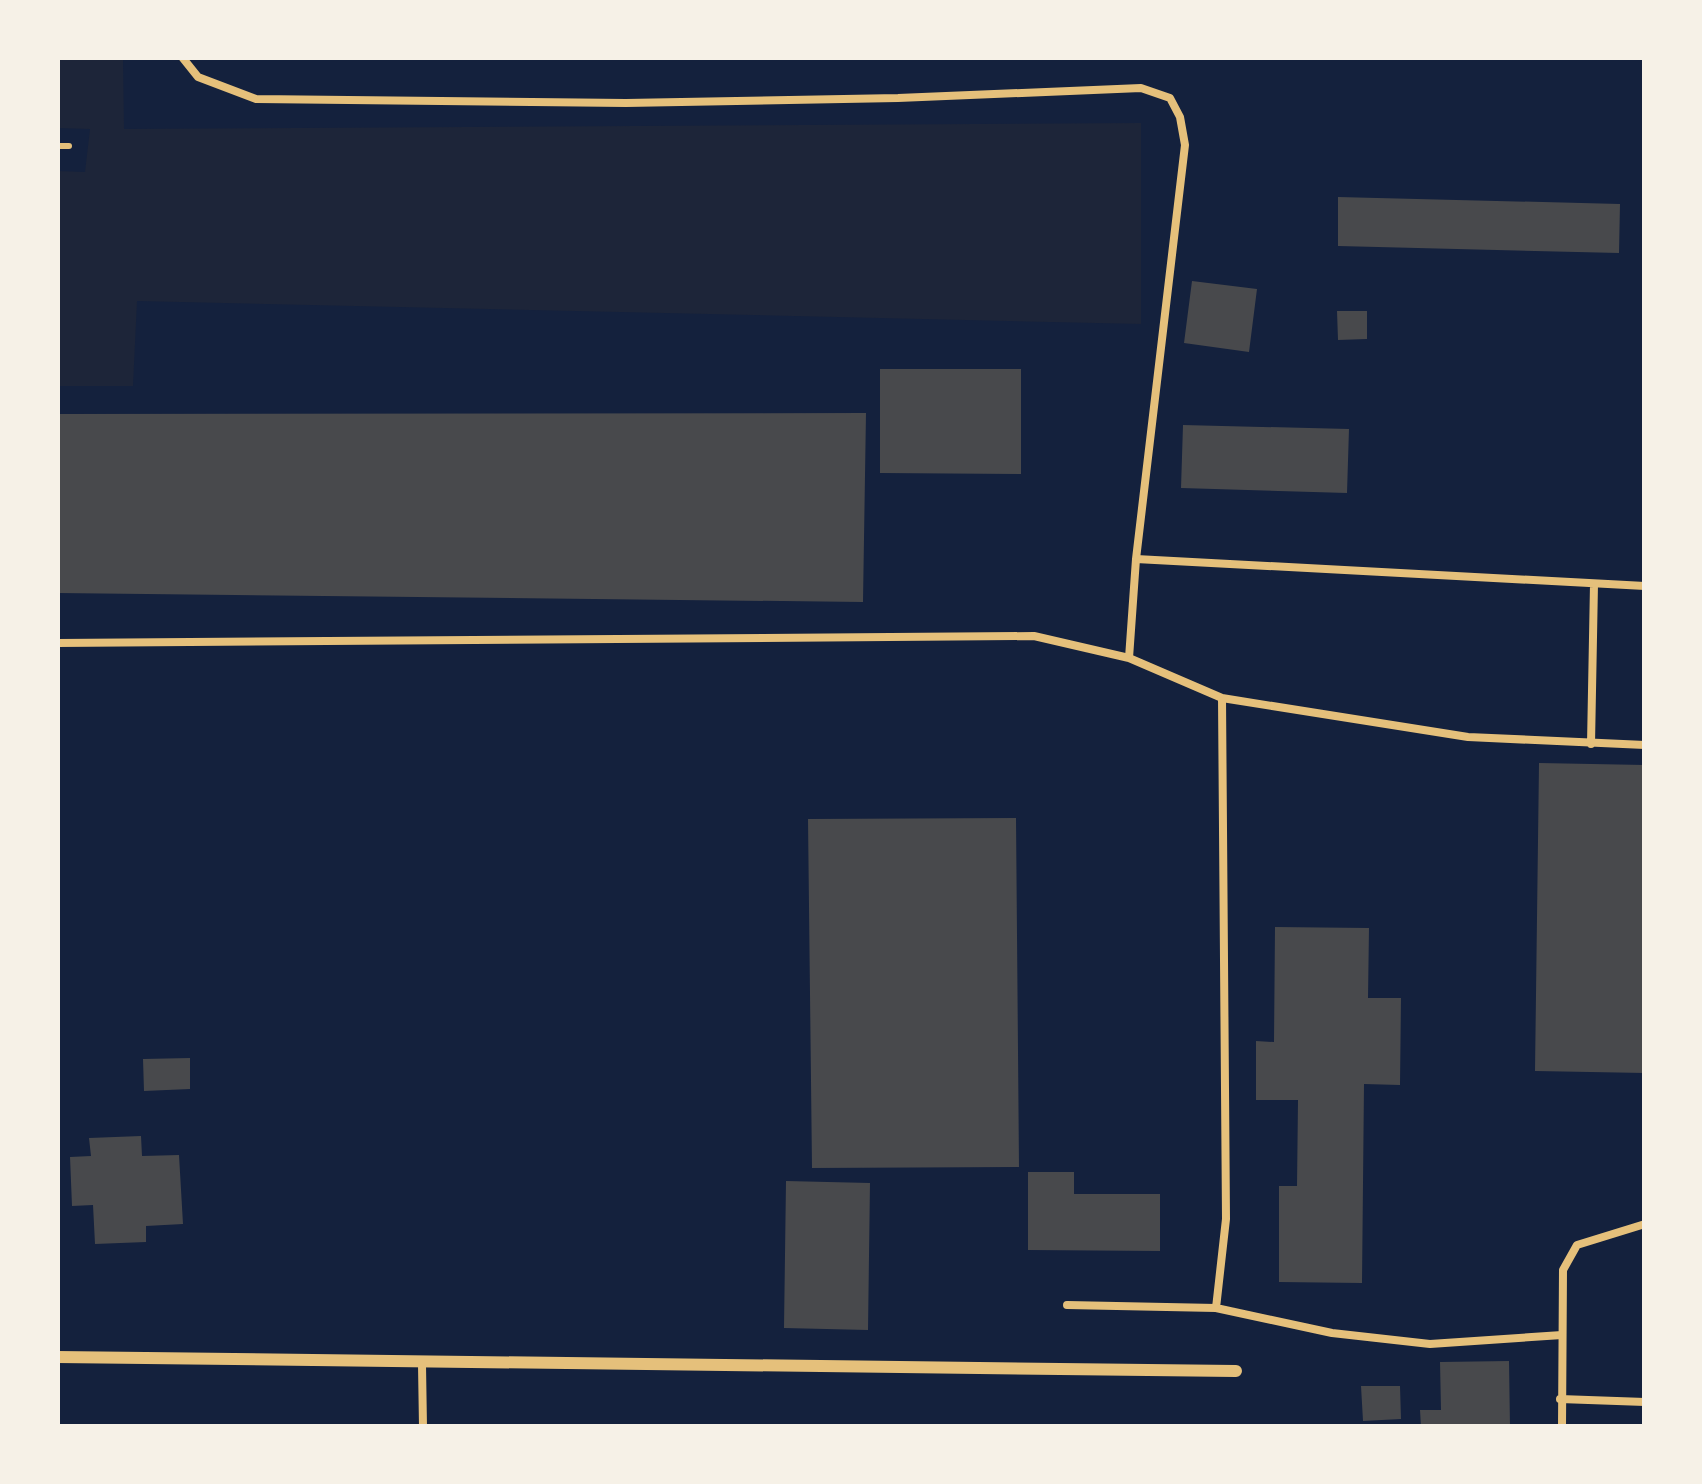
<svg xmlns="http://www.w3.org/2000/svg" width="1702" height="1484" viewBox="0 0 1702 1484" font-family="Mulish,sans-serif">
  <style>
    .green { fill: #1d2539 }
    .building { fill: #48494c }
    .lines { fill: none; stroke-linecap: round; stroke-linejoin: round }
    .path { stroke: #e5c07b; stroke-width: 6 }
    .service { stroke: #e5c07b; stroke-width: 8 }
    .minor { stroke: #e5c07b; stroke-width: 12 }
  </style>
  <rect width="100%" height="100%" fill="#14213d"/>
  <!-- green -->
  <path class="green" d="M57,57H123L124,129L1141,123V324L137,301L133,386H57V171L85,172L90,129L57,128Z"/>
  <!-- building -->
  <path class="building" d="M1338,197L1620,204L1619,253L1338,246Z
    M1192,281L1257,289L1249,352L1184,343Z
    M1337,311H1367V339L1338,340Z
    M880,369H1021V474L880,473Z
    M866,413L863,602L57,593V414Z
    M1183,425L1349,429L1347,493L1181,488Z
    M1539,763L1645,765V1073L1535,1071Z
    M1016,818L1019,1167L812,1168L808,819Z
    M1275,927L1369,928L1368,998H1401L1400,1085L1364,1084L1362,1283L1279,1282V1186H1297L1298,1100H1256V1041L1274,1042Z
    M190,1058V1089L144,1091L143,1059Z
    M141,1136L142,1156L179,1155L183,1224L146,1226V1242L95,1244L93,1205L72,1206L70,1157L91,1156L89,1138Z
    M1028,1172H1074V1194H1160V1251L1028,1250Z
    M786,1181L870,1183L868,1330L784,1328Z
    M1509,1361L1510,1427H1421L1420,1410H1441L1440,1362Z
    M1361,1386H1400L1401,1419L1363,1421Z"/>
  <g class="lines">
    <!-- path -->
    <path class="path" d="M57,146H69"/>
    <!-- service -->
    <path class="service" d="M182,57L198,77L256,99L626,103L898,98L1141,88L1170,98L1180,117L1185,145L1136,559L1129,658
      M1136,559L1645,586
      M57,643L1034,636L1129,658L1222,698L1468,737L1645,745
      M1591,744L1594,584
      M1067,1305L1216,1308L1226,1219L1222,698
      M1216,1308L1332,1333L1430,1344L1562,1335
      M422,1365L423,1427
      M1560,1399L1645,1402
      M1562,1427L1563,1270L1577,1245L1645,1224"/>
    <!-- minor -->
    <path class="minor" d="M57,1357L1236,1371"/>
  </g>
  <!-- border -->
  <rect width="1702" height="1484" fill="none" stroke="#f6f1e7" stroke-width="120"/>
</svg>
